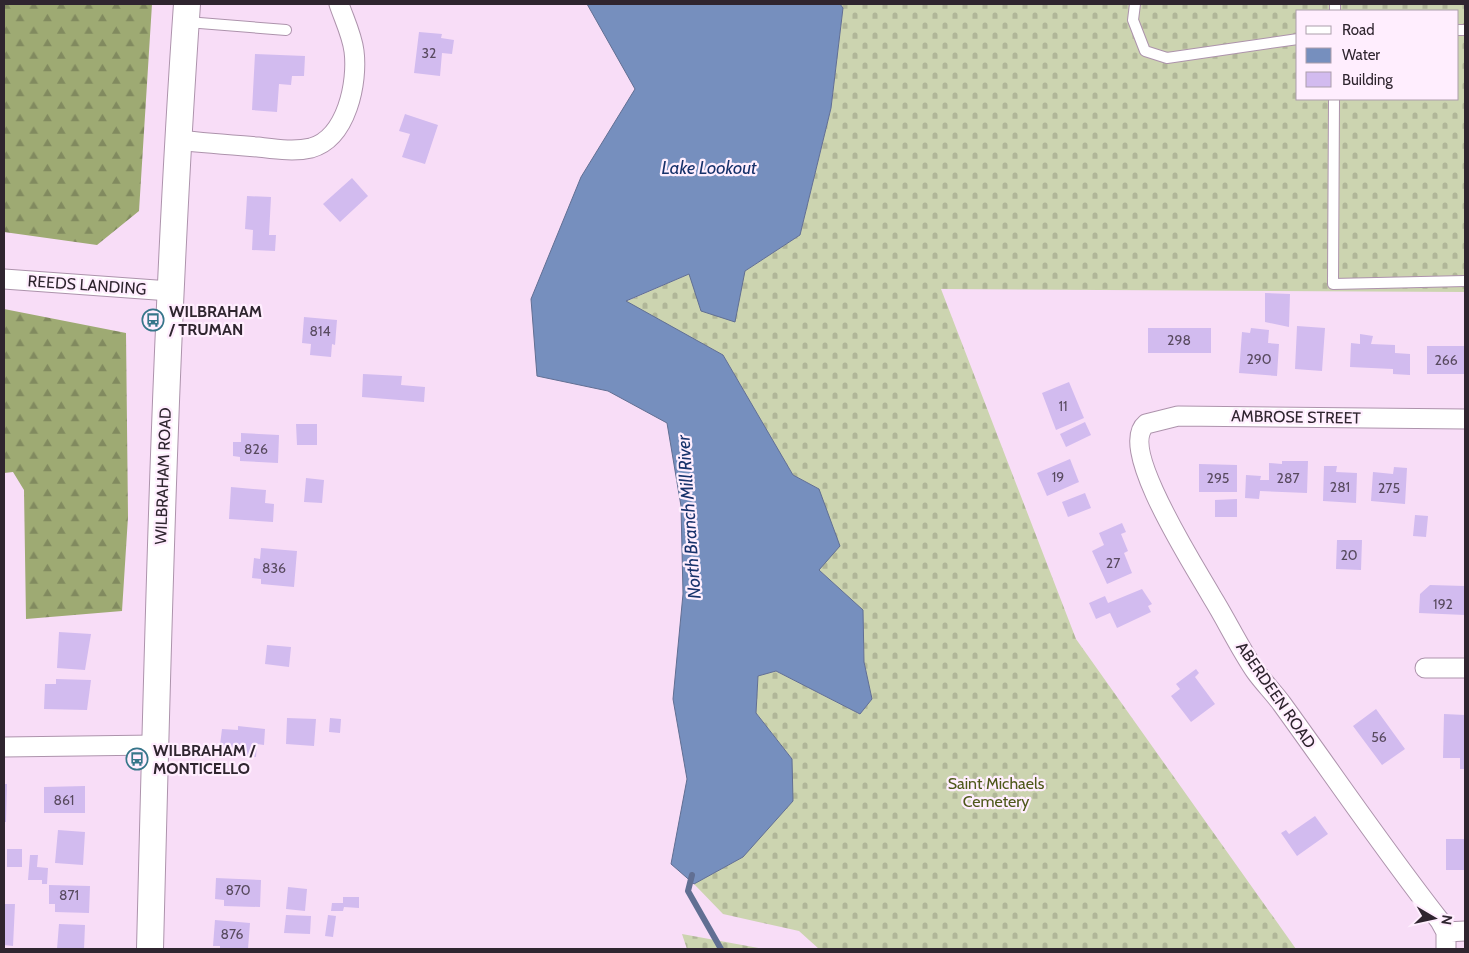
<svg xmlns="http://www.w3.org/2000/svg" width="1469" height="953" viewBox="0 0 1469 953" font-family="Cabin,sans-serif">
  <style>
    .forest { fill: url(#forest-firs) }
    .cemetery { fill: url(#cemetery-stones); fill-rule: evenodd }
    .water { fill: #768fbe; stroke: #616f93 }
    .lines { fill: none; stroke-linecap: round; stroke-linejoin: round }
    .stream { stroke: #616f93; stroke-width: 6 }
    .building { fill: #d2bbef }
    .service-casing { stroke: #ad93ac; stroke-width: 12 }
    .minor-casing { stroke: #ad93ac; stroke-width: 21 }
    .secondary-casing { stroke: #ad93ac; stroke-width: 28 }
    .service { stroke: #fff; stroke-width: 10 }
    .minor { stroke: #fff; stroke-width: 19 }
    .secondary { stroke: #fff; stroke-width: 26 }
    .labels { text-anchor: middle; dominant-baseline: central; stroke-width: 4.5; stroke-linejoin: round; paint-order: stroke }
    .number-label { font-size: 14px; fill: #584a5f }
    .street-label { font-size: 16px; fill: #2f252f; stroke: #ffeefe }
    .poi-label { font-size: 16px; font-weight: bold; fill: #2f252f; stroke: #ffeefe; text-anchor: start }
    .park-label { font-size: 16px; fill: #4e581a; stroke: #ffeefe }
    .water-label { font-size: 18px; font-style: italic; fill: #17326b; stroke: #ffeefe }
  </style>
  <defs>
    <pattern id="forest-firs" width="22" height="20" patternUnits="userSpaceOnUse" patternTransform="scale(1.25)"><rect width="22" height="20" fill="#9eaa73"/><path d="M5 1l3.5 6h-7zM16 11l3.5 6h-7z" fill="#818a5f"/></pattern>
    <pattern id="cemetery-stones" width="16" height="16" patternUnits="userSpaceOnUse" patternTransform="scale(1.25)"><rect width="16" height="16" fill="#ccd4b0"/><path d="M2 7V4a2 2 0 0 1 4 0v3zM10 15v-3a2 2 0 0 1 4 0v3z" fill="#b0b698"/></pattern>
  </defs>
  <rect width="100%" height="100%" fill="#f8ddf7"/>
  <!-- forest -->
  <path class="forest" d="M4,4H152L139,211L97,245L4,232Z
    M4,309L126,333L128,517L122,611L26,619L24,490L13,472L4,473Z"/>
  <!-- cemetery -->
  <path class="cemetery" d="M840,4H1465V292L941,289L1076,639L1296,949H819L799,931L723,914L694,884L743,857L792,759L756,713L758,676L776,671L860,714L872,699L864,662L863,611L819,570V489L793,475L723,355L625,302L689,274L745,271L800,235L831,108L843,8ZM1298,11H1458V99H1298Z
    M682,934L764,949H687Z"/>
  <!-- water -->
  <path class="water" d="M587,4H840L843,8L831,108L800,235L745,271L735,322L701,311L689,274L626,301L723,355L793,475L819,489L840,546L819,570L863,610L864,662L872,699L860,714L776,671L758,676L756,713L792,759L793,801L743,857L694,884L671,864L687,779L673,699L683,594L681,506L667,423L608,391L537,376L531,299L581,177L635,89Z"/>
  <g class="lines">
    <!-- stream -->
    <path class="stream" d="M692,875L688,891L721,949"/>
  </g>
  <!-- building -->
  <path class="building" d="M419,32L442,34L441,38L454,40L452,54L442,53L440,76L414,73Z
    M255,54L305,56L304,76H292L291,85L279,84L277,112L252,110Z
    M405,114L438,125L425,164L402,157L410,134L399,131Z
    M352,178L368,196L340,222L323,204Z
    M247,196L271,197L269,235H276L275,251L252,250L253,230L245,229Z
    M1265,293L1290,294L1289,327L1265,322Z
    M304,317L337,320L335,345L332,344L331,357L310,355L311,344L302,343Z
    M1297,326L1325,328L1322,371L1295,369Z
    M1148,328H1211V353H1148Z
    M1251,328L1269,330L1268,343L1279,344L1277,376L1239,373L1242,332L1250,333Z
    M1360,334L1373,336L1371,344L1395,345V353L1410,354V375L1393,374V369L1350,367L1351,343L1360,344Z
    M1427,346H1465V374H1427Z
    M363,374L402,376L401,385L425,387L424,402L362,397Z
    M1069,382L1084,418L1056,430L1042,393Z
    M1085,422L1091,435L1066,447L1060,434Z
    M296,424H317V445H297Z
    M241,433L279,435L278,463L240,461V457L233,456V442H241Z
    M1070,459L1079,482L1047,496L1037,473Z
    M1282,461H1308L1307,493L1260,491L1259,499L1245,498L1246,475L1261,476L1260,480H1269V463L1282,464Z
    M1199,464L1237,465V492H1199Z
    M1324,466H1337L1336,472L1357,473L1356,503L1323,501Z
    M1394,467L1407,468L1405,504L1371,501L1373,472L1393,474Z
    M306,478L324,480L322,503L304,502Z
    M231,487L266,490L265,503L274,504L273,522L229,519Z
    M1085,493L1091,508L1068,517L1062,502Z
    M1237,499V517H1215V500Z
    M1415,515L1428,516L1426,537L1413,536Z
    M1122,523L1126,532L1121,534L1128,551L1124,553L1132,573L1107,584L1092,551L1104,545L1099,533Z
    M1337,540H1362L1361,570L1336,569Z
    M261,548L297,551L294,587L261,584V579L252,578L254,558L260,559Z
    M1430,585L1465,586V615L1419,613L1420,594Z
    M1142,589L1152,604L1148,606L1151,612L1117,628L1110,613L1096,619L1089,603L1105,596L1108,603Z
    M59,632L91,634L85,670L57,668Z
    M267,645L291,647L289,667L265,664Z
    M1196,669L1199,673L1195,677L1215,704L1191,722L1171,696L1180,689L1176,684Z
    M56,679L91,680L87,710L44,709L45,684H56Z
    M1376,709L1405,749L1382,765L1353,726Z
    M1444,714L1465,715V769H1460V758H1443Z
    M287,718L316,719L314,746L286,744Z
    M330,718L341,719L340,733L329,732Z
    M238,726L265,729L264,745L257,744L256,757L219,753L222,729L238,730Z
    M4,784H7L6,822H4Z
    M85,786V813H44V787Z
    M1315,816L1328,834L1297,856L1281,833L1286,830L1289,834Z
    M58,830L85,832L83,865L55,863Z
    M1446,839H1465V870H1446Z
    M7,849H22V867H7Z
    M30,855H38L37,867L48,868L47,884H42V880H28Z
    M216,878L261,880L260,907L224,906V900L215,899Z
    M49,885L90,886L89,913L55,912V904H49Z
    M288,887L307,889L305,911L286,909Z
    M343,897H359V908L344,907L343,911H331L332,903H343Z
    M4,904H15L13,946L4,945Z
    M286,915L311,916L310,934L284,933Z
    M328,915L336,916L333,937L325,936Z
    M215,920L250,923L248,949H220V946H213Z
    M59,924L85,925L84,949H57Z"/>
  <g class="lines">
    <!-- service casing -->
    <g class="service-casing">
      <path id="service" d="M1135,4L1133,20L1145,51L1167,58L1298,39
        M1335,11V4
        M187,22L286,30
        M1458,30H1465
        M1334,99L1333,284L1465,281"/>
    </g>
    <!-- minor casing -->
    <g class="minor-casing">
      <path id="minor" d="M178,140C205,143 231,145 258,147C275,149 294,152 311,148C347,138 358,82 354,51C352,35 344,19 339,4
        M4,279L170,291
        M1425,668H1465
        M4,747L155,745
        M1446,932L1465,931
        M1446,949V932L1440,921C1385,851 1335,777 1282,704C1274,693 1264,683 1256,672C1240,649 1227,621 1212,597C1197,570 1117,448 1146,424L1178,416L1465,419"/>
    </g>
    <!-- secondary casing -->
    <g class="secondary-casing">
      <path id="secondary" d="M150,949C158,634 165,318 187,4"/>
    </g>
    <!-- service -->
    <use href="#service" class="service"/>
    <!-- minor -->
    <use href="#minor" class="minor"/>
    <!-- secondary -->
    <use href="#secondary" class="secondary"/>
  </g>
  <!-- icons -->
  <defs>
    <g id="bus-ring" transform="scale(1.125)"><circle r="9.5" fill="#ffeefe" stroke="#36768a" stroke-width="1.5"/><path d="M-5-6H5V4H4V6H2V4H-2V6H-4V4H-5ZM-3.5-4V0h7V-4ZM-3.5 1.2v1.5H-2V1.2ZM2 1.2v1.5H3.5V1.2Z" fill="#36768a"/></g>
  </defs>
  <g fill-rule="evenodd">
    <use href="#bus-ring" x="153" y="320"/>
    <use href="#bus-ring" x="137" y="759"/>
  </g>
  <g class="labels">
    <!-- number labels -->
    <g class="number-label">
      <text x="429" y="53">32</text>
      <text x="320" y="331">814</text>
      <text x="1179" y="340">298</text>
      <text x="1259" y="359">290</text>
      <text x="1446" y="360">266</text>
      <text x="1063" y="406">11</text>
      <text x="256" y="449">826</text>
      <text x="1058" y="477">19</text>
      <text x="1218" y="478">295</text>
      <text x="1288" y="478">287</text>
      <text x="1340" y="487">281</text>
      <text x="1389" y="488">275</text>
      <text x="1349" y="555">20</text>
      <text x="1113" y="563">27</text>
      <text x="274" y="568">836</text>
      <text x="1443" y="604">192</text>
      <text x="1379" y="737">56</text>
      <text x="64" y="800">861</text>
      <text x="238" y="890">870</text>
      <text x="69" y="895">871</text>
      <text x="232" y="934">876</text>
    </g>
    <!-- street labels -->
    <g class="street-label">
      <text transform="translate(87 285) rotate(4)">REEDS LANDING</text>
      <text transform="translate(1296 417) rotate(1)">AMBROSE STREET</text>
      <text transform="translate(163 476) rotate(-88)">WILBRAHAM ROAD</text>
      <text transform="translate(1276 695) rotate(55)">ABERDEEN ROAD</text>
    </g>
    <!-- poi labels -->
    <g class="poi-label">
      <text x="169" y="311">WILBRAHAM<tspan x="169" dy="18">/ TRUMAN</tspan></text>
      <text x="153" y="750">WILBRAHAM /<tspan x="153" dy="18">MONTICELLO</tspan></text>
    </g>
    <!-- park labels -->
    <g class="park-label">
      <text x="996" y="783">Saint Michaels<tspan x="996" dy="18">Cemetery</tspan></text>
    </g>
    <!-- water labels -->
    <g class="water-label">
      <text x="709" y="168">Lake Lookout</text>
      <text transform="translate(689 517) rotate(-94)">North Branch Mill River</text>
    </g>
  </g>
  <!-- border -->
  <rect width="1469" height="953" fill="none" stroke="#2f252f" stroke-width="10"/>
  <!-- legend -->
  <rect x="1296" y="10" width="162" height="90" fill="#ffeefe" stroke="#ac9eab"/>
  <rect x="1306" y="26" width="25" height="8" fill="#ffffff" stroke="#ac9eab"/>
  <text x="1342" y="35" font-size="15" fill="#2f252f">Road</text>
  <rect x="1306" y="48" width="25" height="15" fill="#768fbe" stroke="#ac9eab"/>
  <text x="1342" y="60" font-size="15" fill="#2f252f">Water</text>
  <rect x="1306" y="72" width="25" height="15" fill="#d2bbef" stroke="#ac9eab"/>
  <text x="1342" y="85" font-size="15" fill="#2f252f">Building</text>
  <!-- north arrow -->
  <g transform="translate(1434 918) rotate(99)" stroke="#ffeefe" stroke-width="4" paint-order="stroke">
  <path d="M0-4L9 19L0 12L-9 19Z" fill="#2f252f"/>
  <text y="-8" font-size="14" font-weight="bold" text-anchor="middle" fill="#2f252f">N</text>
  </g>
</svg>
